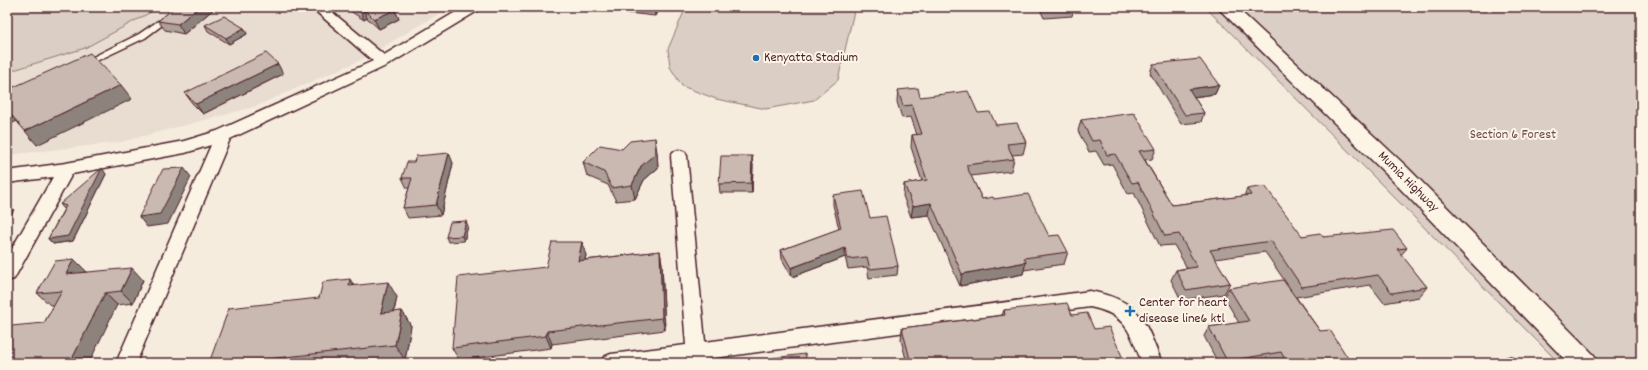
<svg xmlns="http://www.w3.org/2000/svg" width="1648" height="370" viewBox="0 0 1648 370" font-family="Dekko,sans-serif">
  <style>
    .built { fill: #e8ddd0 }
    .green { fill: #dbcec4; stroke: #927678 }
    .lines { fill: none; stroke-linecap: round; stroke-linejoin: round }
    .service-casing { stroke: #4a1f2b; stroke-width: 3 }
    .minor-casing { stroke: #4a1f2b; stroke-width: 3 }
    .trunk-casing { stroke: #4a1f2b; stroke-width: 3 }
    .service { fill: #fcf5e5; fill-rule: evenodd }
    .minor { fill: #fcf5e5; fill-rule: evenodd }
    .trunk { fill: #fcf5e5; fill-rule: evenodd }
    .wall { fill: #ae9f98; stroke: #4a1f2b }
    .shaded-wall { fill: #8d827c; stroke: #4a1f2b }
    .building { fill: #cab9b1; stroke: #4a1f2b }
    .poi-dot { fill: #1f6fb2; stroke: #fcf5e5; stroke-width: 1.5 }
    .labels { text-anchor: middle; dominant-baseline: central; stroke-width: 4; stroke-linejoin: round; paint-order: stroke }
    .poi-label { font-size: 14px; fill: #4a1f2b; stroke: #fcf5e5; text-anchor: start }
    .park-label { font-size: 14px; fill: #6e4b51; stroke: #fcf5e5 }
    .street-label { font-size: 14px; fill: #4a1f2b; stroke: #fcf5e5 }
  </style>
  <rect width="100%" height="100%" fill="#f5ecde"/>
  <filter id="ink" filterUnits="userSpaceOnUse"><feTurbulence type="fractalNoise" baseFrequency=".025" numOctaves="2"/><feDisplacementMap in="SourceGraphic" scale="8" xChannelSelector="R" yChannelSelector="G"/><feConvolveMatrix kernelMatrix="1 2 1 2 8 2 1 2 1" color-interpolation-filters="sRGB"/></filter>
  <g filter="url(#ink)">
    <!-- built -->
    <path class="built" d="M7,7H450L363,59L254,107L121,142L7,155Z"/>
    <!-- green -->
    <path class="green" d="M7,7H160L85,48L7,72Z
      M686,7H855L838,80L814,100L766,109L716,99L682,86L670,67L668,49Z
      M1205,7H1641V363H1559Z"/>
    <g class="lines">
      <!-- service casing -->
      <g class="service-casing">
        <path id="service" d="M158,21H164L165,23L145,38L88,65H82L81,63L139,34Z"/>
      </g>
      <!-- minor casing -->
      <g class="minor-casing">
        <path id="minor" d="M311,7H326L384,55L464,7H481L479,10L388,65L230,139L136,363H116L211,145L185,153L72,174L14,279L7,281V257L53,177L7,183V171L66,163L184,141L217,131L373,61Z
          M679,150L685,152L687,156L705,342L1090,291C1141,301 1144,319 1162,363H1142C1130,332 1126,314 1090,307L707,359V363H687V361L601,363L604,357L611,354L686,345L671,156L673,152Z"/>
      </g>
      <!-- trunk casing -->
      <g class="trunk-casing">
        <path id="trunk" d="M1217,7H1236L1406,166L1594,355L1598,363H1568L1390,178Z"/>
      </g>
      <!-- service -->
      <use href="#service" class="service"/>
      <!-- minor -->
      <use href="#minor" class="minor"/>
      <!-- trunk -->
      <use href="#trunk" class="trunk"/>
    </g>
    <!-- wall -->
    <path class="wall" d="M175,7H216L184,34L165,30L158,21Z
      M344,7H390L395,10L399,19L379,29L367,18L364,20Z
      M627,7H659L655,16L628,13Z
      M1039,7H1074L1072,16L1044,18Z
      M205,25L244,28L247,34L229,44L208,31Z
      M1153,64L1219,85L1215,94L1194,97L1204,113L1201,122L1181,124L1150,73Z
      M283,74L203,114L192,103L185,93Z
      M898,90L920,97L978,113L996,125L1026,142L1023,154L1012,155L1014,159L1011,171L971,176L982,199H994L1049,236L1068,252L1064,264L1024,270L1023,274L960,286L929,215L911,217L903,196L904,184L922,181L911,147L912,135H917L911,117L902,118L897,102Z
      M1081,120L1156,149L1152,159L1145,160L1172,205L1244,196L1247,189L1302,236L1323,237L1407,248L1401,255L1427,287L1419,297L1384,303L1370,285L1296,297L1320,331L1351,363H1275V362L1266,363H1218L1204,336L1209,327L1239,323L1224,297L1229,288L1291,290L1265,252L1215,259L1230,283L1224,294L1181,300L1171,280L1176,270L1187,268L1174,245L1160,246L1134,193L1128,194L1112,164L1104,165L1096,151L1089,152L1078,131Z
      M622,149L657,152L658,168L644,180L635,199L616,201L608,185L587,176L583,162Z
      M414,162L453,163L441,215L408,218L403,208L409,188H407L402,178Z
      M753,165L752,193H720L719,184Z
      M106,174L73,241L53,244L48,239L64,209L60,204Z
      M833,195L870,218L898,266L897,275L869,278L867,267L848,269L845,257L792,277L782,259L781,250L839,229L833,205Z
      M468,226L464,241L448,242L446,237Z
      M660,251L662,264L665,330L552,344L551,348L459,360L452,348L546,267L586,255L585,260Z
      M86,271V272L143,280L133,303L117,305L44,323L54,305H50L37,293Z
      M354,285L397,297L394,312L402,311L411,326L405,360L378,363H209L319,298Z
      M1004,310L1072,315L1094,329L1125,363H907L901,340L902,328L1002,315Z"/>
    <!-- shaded-wall -->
    <path class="shaded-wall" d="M199,7H216L184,34L178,24Z
      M654,7H659L655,16Z
      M363,8L367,18L364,20L360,10Z
      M395,10L399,19L379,29L374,19Z
      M244,28L247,34L229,44L226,38Z
      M278,64L283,74L203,114L196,104Z
      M121,85L132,99L37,145L25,131Z
      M1219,85L1215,94L1185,98L1189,89Z
      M7,110L17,121L7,126Z
      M655,138L657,152L658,168L644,180L635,199L632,185Z
      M449,153L453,163L441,215L436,205Z
      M752,156L753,165L752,193L751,183Z
      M102,168L106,174L73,241L53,244L48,239Z
      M184,168L191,177L168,224L147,227L139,217Z
      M7,203L14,210L7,222Z
      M931,203L929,215L911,217L913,206Z
      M466,221L468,226L464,241L462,236Z
      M582,242L586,255L582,274L578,261Z
      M845,248V257L792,277L791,268Z
      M660,251L662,264L665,330L662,318Z
      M74,259L86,271L78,286L66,274Z
      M1026,262L1023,274L960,286L962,274Z
      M132,268L143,280L133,303L121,291Z
      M350,279L360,295L349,286Z
      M388,282L397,297L390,328L381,313Z
      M105,293L117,305L89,363H70Z
      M402,311L411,326L405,360L395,345Z
      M547,331L552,344L551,348L546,336Z"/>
    <!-- building -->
    <path class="building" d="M175,7H199L178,24L158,21Z
      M355,7H390L395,10L374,19L363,8L360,10Z
      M1045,7H1065L1046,8Z
      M224,16L244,28L226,38L205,25Z
      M90,53L121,85L25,131L7,110V90Z
      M266,53L278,64L196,104L185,93Z
      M1200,59L1219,85L1189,89L1204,113L1185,115L1153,64Z
      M918,88L920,97L968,91L978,113L990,112L996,125L1017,123L1026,142L1007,144L1014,159L966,165L982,199L993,197L994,199L1028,194L1049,236L1059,235L1068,252L1024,258L1026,262L962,274L931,203L913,206L904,184L927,180L912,135L922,134L912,105L903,106L898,90Z
      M1134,113L1156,149L1139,151L1172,205L1251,195L1247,189L1265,186L1302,236L1320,233L1323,237L1393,230L1407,248L1397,249L1427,287L1392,293L1378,275L1302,287L1271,241L1210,250L1230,283L1186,290L1176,270L1197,267L1179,234L1165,236L1138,182L1132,183L1115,154L1107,155L1100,140L1092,141L1081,120Z
      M655,138V154L641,166L632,185L612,188L604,172L583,162L600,145L622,149L630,141Z
      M449,153L436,205L403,208L412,178H402L407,162H414L416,156Z
      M721,156H752L751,183L719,184Z
      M102,168L68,236L48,239L66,206L60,204Z
      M184,168L160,214L139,217L163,169Z
      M863,191L870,218L886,216L898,266L870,269L867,257L848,259L845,248L791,268L781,250L841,228L833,195Z
      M466,221L462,236L446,237L450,222Z
      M552,242H582L578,261L660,251L662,318L547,331L546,336L452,348L458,277L546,267Z
      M74,259L66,274L132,268L121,291L105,293L70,363H7V333L11,326L44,323L62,291L37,293L55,261Z
      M350,279L349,286L388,282L381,313L402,311L395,345L231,363H209L229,308L319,298L323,282Z
      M1283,280L1320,331L1330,330L1351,363H1287L1281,352L1227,361L1209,327L1249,321L1229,288Z
      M1067,303L1072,315L1087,313L1094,329L1109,327L1125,363H911L902,328L1005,315L1004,310Z
      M805,354L807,363H756L773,361V358Z
      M1512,355L1520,363H1496L1494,361Z"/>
  </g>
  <!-- markers -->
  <g class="poi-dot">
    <circle cx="756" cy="58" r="4"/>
    <path d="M1128 305h4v4h4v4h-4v4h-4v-4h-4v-4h4z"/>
  </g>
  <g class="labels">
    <!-- poi labels -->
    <g class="poi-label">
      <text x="764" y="58">Kenyatta Stadium</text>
      <text x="1139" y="303">Center for heart<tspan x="1139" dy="16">disease line6 ktl</tspan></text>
    </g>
    <!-- park labels -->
    <g class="park-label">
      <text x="1513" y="135">Section 6 Forest</text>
    </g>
    <!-- street labels -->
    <g class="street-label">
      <text transform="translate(1408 182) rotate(45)">Mumia Highway</text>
    </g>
  </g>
  <!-- margin -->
  <rect width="1648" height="370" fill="none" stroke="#fcf5e5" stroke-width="24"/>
  <rect x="12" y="12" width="1624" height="346" fill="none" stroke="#4a1f2b" stroke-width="1.5" filter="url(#ink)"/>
</svg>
